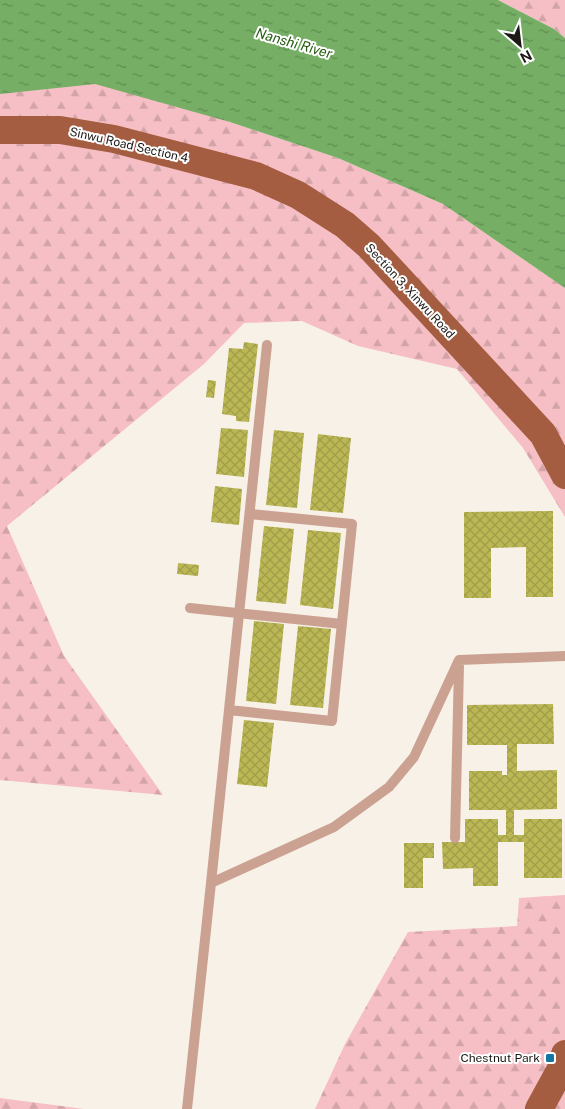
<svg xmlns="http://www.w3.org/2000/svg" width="565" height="1109" viewBox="0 0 565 1109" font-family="'Public Sans',sans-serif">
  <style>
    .forest { fill: url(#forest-firs) }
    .water { fill: url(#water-ripples) }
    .building { fill: url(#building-cross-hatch) }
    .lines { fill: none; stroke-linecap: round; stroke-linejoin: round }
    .lane { stroke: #cba292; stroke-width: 10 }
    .primary { stroke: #a45d40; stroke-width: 28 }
    .poi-dot { fill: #1476a2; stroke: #fff; stroke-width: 2 }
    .labels { text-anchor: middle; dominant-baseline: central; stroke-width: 4; stroke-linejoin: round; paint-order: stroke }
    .street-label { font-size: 12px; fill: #1c1916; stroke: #fff }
    .poi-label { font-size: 12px; fill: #1c1916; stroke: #fff; text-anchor: end }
    .water-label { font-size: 14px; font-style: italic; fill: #265d11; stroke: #fff }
  </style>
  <defs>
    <pattern id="forest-firs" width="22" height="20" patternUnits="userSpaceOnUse" patternTransform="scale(1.25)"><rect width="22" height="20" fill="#f6bfc5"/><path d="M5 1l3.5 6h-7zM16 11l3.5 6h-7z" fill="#d2a4a8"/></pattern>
    <pattern id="water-ripples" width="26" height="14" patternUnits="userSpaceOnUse" patternTransform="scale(1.25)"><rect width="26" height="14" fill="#75ae64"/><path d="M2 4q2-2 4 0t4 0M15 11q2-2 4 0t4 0" fill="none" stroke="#5f8d51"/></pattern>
    <pattern id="building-cross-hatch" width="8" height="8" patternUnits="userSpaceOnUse" patternTransform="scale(1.25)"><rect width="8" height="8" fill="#bbb755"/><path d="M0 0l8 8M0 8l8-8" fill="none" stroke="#a09d49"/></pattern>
  </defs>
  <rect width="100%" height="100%" fill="#f8f1e8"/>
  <!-- forest -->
  <path class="forest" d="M0,0L230,122L338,158L443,204L565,288V517L523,448L457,369L358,346L302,321L244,323L204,364L7,526L64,656L163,795L0,780Z
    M498,0H565V38L554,29Z
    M565,895V1109H315L345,1044L408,932L517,926L519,898Z
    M0,1098L84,1109H0Z"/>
  <!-- water -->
  <path class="water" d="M0,0H498L554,29L565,38V288L443,204L338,158L230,122L95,84L0,94Z"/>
  <!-- building -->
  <path class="building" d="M244,342L258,344L249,422L236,421V416L222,414L229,348L243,349Z
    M208,380L216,381L214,398L206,397Z
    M221,428L248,430L244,477L216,474Z
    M274,430L304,433L297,508L266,505Z
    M318,434L351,438L343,513L310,510Z
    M215,486L242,489L239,525L211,522Z
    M553,511V597H526V547L491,548V598H464V512Z
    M264,526L294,529L286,604L256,601Z
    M308,530L341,533L333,609L300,605Z
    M178,563L199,565L198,576L177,574Z
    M254,621L284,624L276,704L246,701Z
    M298,626L331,629L323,708L290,705Z
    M553,704L554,744H517V771L557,770V809L514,810V835H524V819H562V878H524V842H498V886H473V868L443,869L442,842H465V819H498V835H506V810H469V771H502V775H507V745H467V705Z
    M244,720L274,723L267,787L237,784Z
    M404,843H434V858H423V888H404Z"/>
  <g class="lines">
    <!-- lane -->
    <path class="lane" d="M190,608L342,624
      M229,710L332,721L352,524L250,514
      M455,838L459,666
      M211,883L267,345
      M187,1109L211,883L334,827L389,787L414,757L459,660L565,656"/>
    <!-- primary -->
    <path class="primary" d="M0,130H60L114,139L256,176L298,195L345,225L369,246L543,434L565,475
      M539,1109L562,1067L565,1054"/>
  </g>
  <!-- markers -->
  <rect class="poi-dot" x="545" y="1053" width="10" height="10" rx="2.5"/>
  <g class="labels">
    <!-- street labels -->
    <g class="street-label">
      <text transform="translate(129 145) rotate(13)">Sinwu Road Section 4</text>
      <text transform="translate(410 291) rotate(47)">Section 3, Xinwu Road</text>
    </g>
    <!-- poi labels -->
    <g class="poi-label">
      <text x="540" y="1058">Chestnut Park</text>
    </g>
    <!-- water labels -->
    <g class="water-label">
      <text transform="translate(294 43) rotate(16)">Nanshi River</text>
    </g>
  </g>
  <!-- north arrow -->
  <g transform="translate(520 45) rotate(152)" stroke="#ffffff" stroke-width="4" paint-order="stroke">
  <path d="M0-4L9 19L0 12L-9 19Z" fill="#1c1916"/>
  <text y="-8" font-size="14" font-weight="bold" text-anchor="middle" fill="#1c1916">N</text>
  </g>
</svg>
